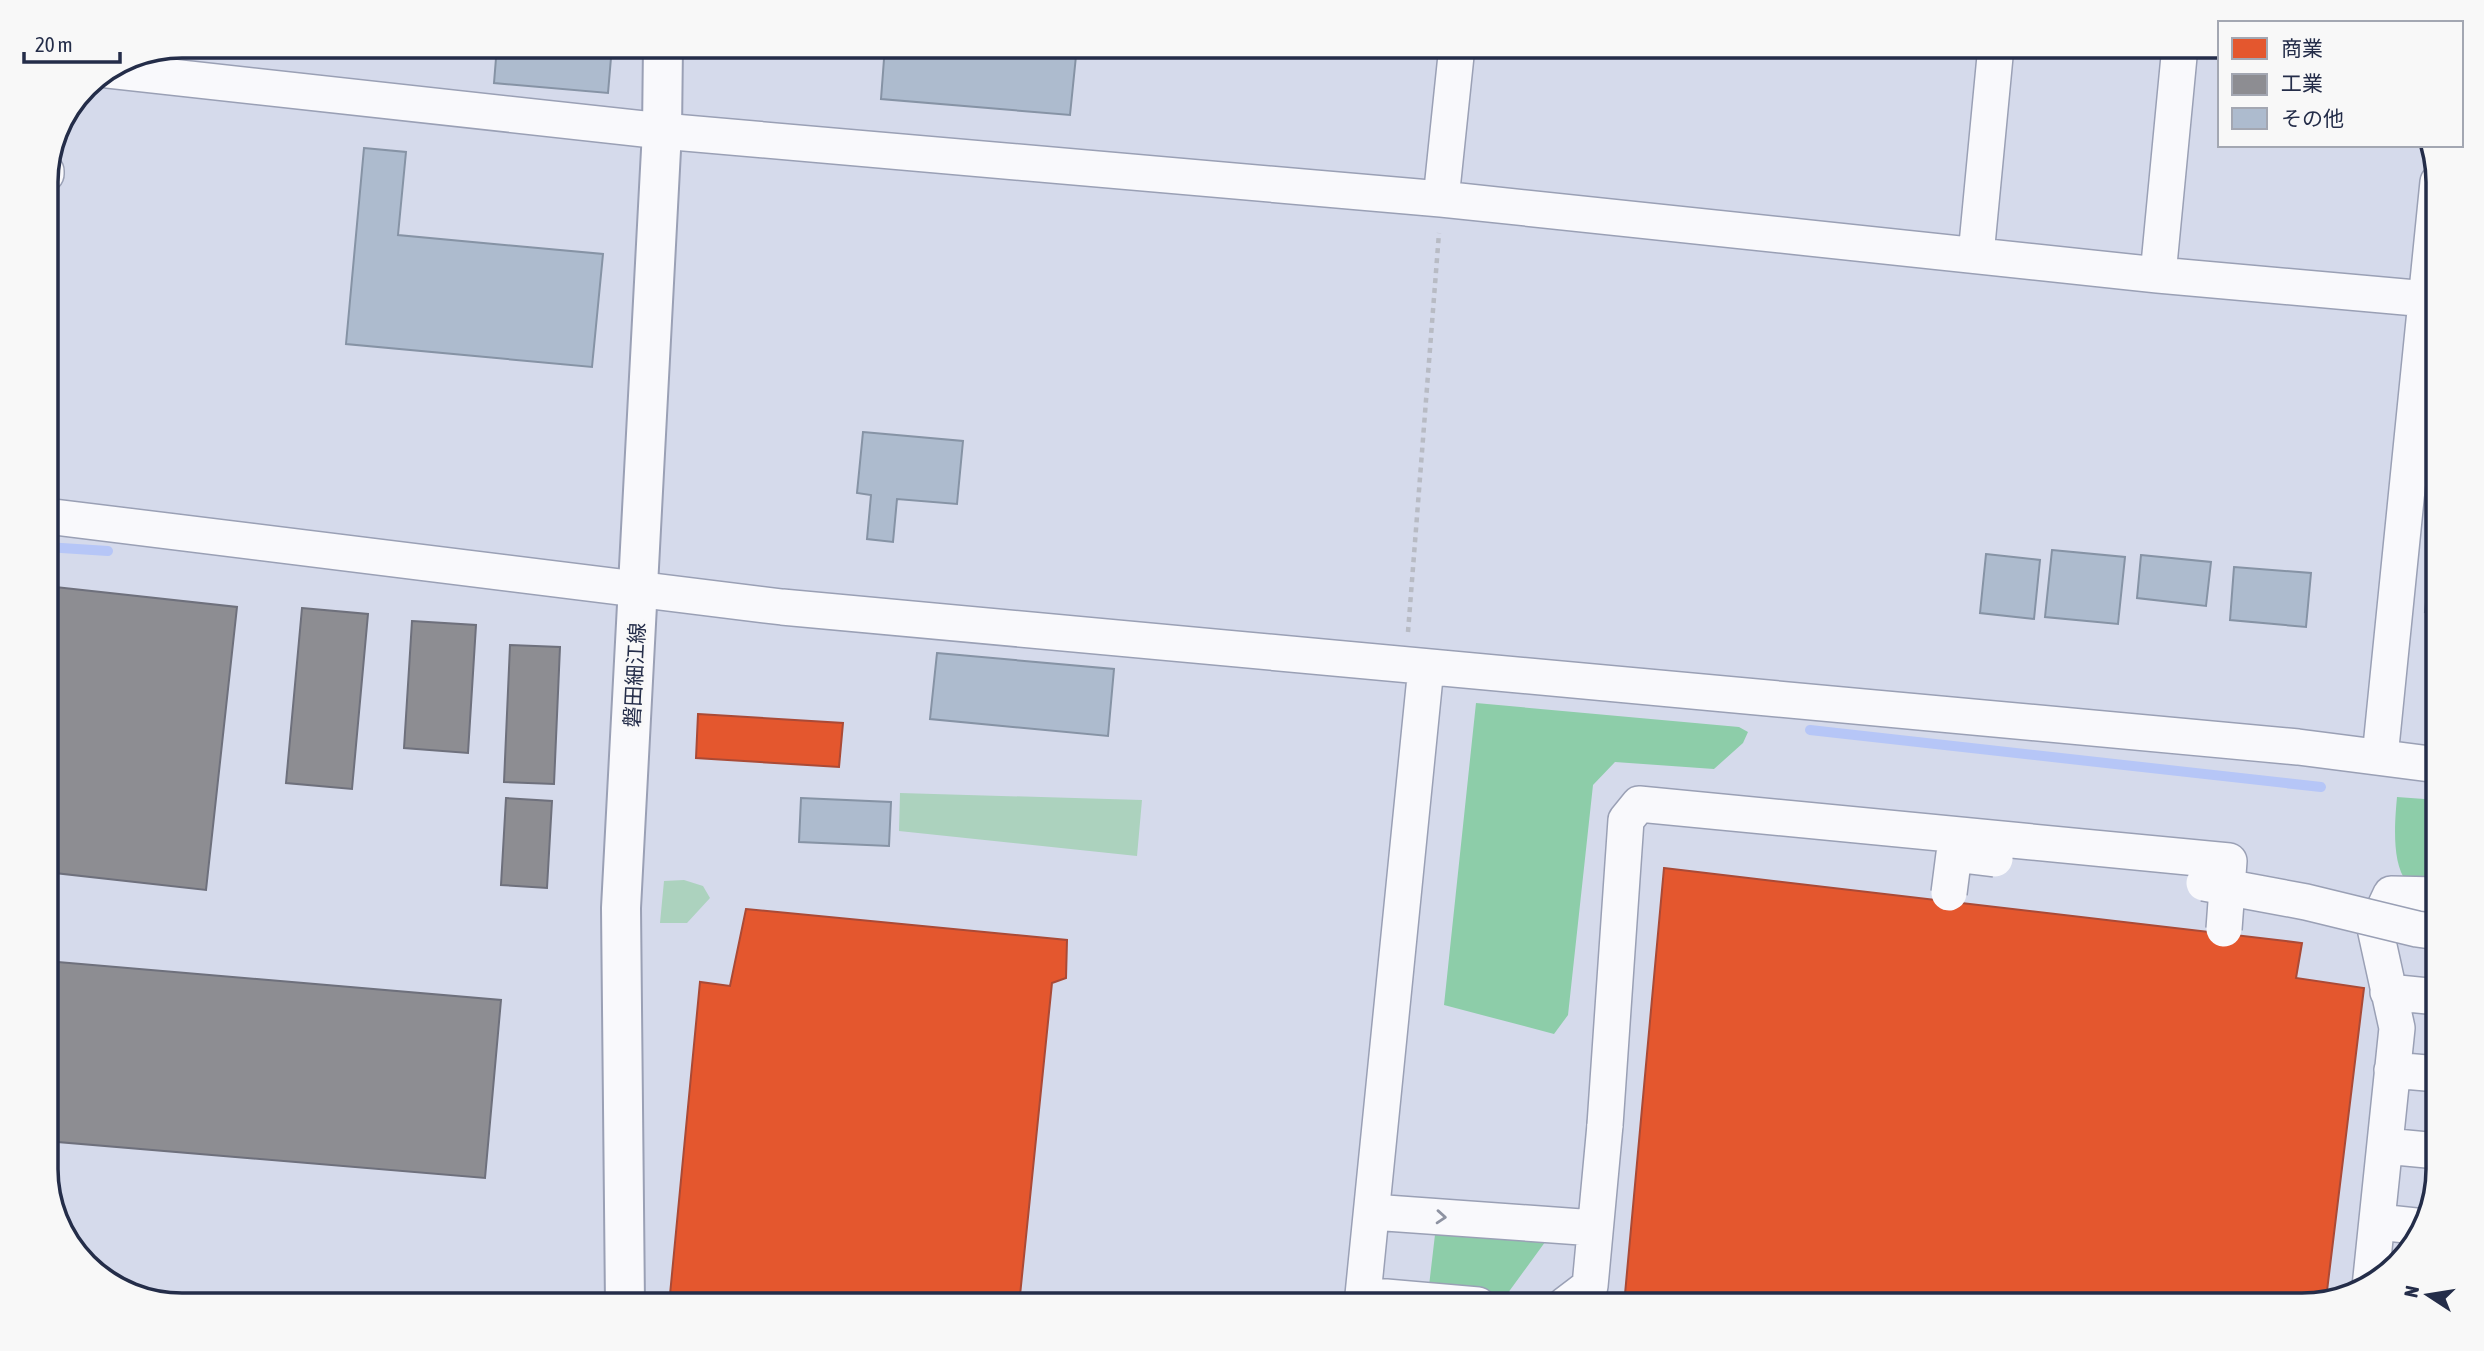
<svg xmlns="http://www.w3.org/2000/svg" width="2484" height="1351" viewBox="0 0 2484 1351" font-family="'Asap Condensed','Noto Sans JP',sans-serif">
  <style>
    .green { fill: #acd2be }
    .forest { fill: #8dcda9 }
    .shops { fill: #e4572e; stroke: #aa4a36; stroke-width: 2 }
    .industry { fill: #8d8d92; stroke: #6e707c; stroke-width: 2 }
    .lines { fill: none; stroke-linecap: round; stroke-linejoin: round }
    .stream { stroke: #b6c6f7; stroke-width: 10 }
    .building { fill: #adbbce; stroke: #8693a5; stroke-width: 2 }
    .minor-casing { stroke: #9aa0b5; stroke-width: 38 }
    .major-casing { stroke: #9aa0b5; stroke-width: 42 }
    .path { stroke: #b8bbc4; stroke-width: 4.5; stroke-dasharray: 5 5; stroke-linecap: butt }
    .minor { stroke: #f9f9fc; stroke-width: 35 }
    .major { stroke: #f9f9fc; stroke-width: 38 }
    .minor-bridge-casing { stroke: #9aa0b5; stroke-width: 38; stroke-linecap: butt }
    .minor-bridge { stroke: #f9f9fc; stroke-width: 35 }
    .oneway { stroke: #8e93a2 }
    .labels { text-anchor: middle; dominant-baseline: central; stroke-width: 7; stroke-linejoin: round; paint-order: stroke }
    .street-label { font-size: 21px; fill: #242d49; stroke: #f8f8f8 }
    .rim { fill: none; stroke: #242d49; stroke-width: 3.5 }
  </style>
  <rect width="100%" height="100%" fill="#d5daeb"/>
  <!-- green -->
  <path class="green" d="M900,793L1142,800L1137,856L899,831Z
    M684,880L703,886L710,898L687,923H660L664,881Z"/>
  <!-- forest -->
  <path class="forest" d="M1476,703L1739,727L1748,732L1743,743L1714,769L1615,762L1593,785L1568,1015L1554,1034L1444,1005Z
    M2397,797L2438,800V885L2407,882C2391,863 2395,820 2397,797Z
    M1436,1226L1548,1238L1505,1297L1429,1286Z"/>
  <!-- shops -->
  <path class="shops" d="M698,714L843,723L839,767L696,758Z
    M1664,868L2302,943L2296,978L2364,988L2326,1299L2303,1305H1624Z
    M746,909L1067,940L1066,978L1052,983L1019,1305H669L700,982L730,986Z"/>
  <!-- industry -->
  <path class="industry" d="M46,586L237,607L206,890L46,872Z
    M302,608L368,614L352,789L286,783Z
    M412,621L476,625L468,753L404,748Z
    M510,645L560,647L554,784L504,782Z
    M506,798L552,801L547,888L501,885Z
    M46,961L501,1000L485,1178L46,1141Z"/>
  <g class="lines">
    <!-- stream -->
    <path class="stream" d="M46,547L108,551
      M1810,730L2321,787"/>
  </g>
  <!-- building -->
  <path class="building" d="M497,46H612L608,93L494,83Z
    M885,46H1077L1070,115L881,99Z
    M364,148L406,152L398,235L603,254L592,367L346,344Z
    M863,432L963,441L957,504L897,499L893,542L867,539L871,495L857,493Z
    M2052,550L2125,557L2118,624L2045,617Z
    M1986,554L2040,560L2034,619L1980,613Z
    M2141,555L2211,562L2206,606L2137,598Z
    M2234,567L2311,573L2306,627L2230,620Z
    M2428,582L2438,583V613L2425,612Z
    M937,653L1114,669L1108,736L930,719Z
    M801,798L891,802L889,846L799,842Z"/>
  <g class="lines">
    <!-- minor casing -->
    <g class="minor-casing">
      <path id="minor" d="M108,70L662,131L1441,199L2158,275L2438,300
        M46,174V171
        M1441,199L1457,46
        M1976,255L1996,46
        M2158,275L2180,46
        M46,516L782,607L2298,747L2438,765
        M2380,757L2438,182
        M2388,992L2438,997
        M2392,1070L2438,1074
        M2385,1146L2438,1151
        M1372,1212L1595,1228
        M2378,1222L2425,1227
        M2370,1287L2397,1028L2375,928L2391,894L2438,895
        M1363,1295L1478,1305
        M1362,1305L1426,667
        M1565,1305L1590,1286L1605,1125"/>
    </g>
    <!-- major casing -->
    <g class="major-casing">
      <path id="major" d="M625,1305L621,908L662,131L663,46"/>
    </g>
    <!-- path -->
    <path class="path" d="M1408,632L1439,233"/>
    <!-- minor -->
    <use href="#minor" class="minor"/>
    <!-- major -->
    <use href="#major" class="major"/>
    <!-- minor-bridge casing -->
    <g class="minor-bridge-casing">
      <path id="minor-bridge" d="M2204,883L2306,902L2417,929L2438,932
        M1949,893L1954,854L1995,859
        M1605,1125L1626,820L1639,804L2229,861L2224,929"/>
    </g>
    <!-- minor-bridge -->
    <use href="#minor-bridge" class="minor-bridge"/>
  </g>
  <!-- one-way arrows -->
  <defs><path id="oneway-chevron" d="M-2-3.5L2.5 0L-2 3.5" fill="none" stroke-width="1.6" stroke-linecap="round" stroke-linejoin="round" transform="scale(1.75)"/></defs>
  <use class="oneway" href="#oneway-chevron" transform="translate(1441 1217) rotate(4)"/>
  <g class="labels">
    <!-- street labels -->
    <g class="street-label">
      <text transform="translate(634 675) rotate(-87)">磐田細江線</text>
    </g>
  </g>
  <!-- crop -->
  <path d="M0 0H2484V1351H0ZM182 58H2302A124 124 0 0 1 2426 182V1169A124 124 0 0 1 2302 1293H182A124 124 0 0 1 58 1169V182A124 124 0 0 1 182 58Z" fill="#f8f8f8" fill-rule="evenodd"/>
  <path class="rim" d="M182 58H2302A124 124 0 0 1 2426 182V1169A124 124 0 0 1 2302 1293H182A124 124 0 0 1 58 1169V182A124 124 0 0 1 182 58Z"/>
  <!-- legend -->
  <rect x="2218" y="21" width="245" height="126" fill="#f8f8f8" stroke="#a3a7b2" stroke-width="2"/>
  <rect x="2232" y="38" width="35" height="21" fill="#e4572e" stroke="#a3a7b2" stroke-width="2"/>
  <text x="2281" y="56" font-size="21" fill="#242d49">商業</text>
  <rect x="2232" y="74" width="35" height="21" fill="#8d8d92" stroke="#a3a7b2" stroke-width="2"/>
  <text x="2281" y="91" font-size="21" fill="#242d49">工業</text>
  <rect x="2232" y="108" width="35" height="21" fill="#adbbce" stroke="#a3a7b2" stroke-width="2"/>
  <text x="2281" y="126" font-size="21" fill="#242d49">その他</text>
  <!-- north arrow -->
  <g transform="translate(2428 1295) rotate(282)" stroke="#f8f8f8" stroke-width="5" paint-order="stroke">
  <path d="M0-5L12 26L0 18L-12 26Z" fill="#242d49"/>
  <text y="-10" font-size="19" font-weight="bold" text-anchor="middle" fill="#242d49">N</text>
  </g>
  <!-- scale -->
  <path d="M24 52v10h96v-10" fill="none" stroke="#242d49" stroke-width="3.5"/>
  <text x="35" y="52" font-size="21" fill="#242d49" stroke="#f8f8f8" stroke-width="5" paint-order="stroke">20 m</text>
</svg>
